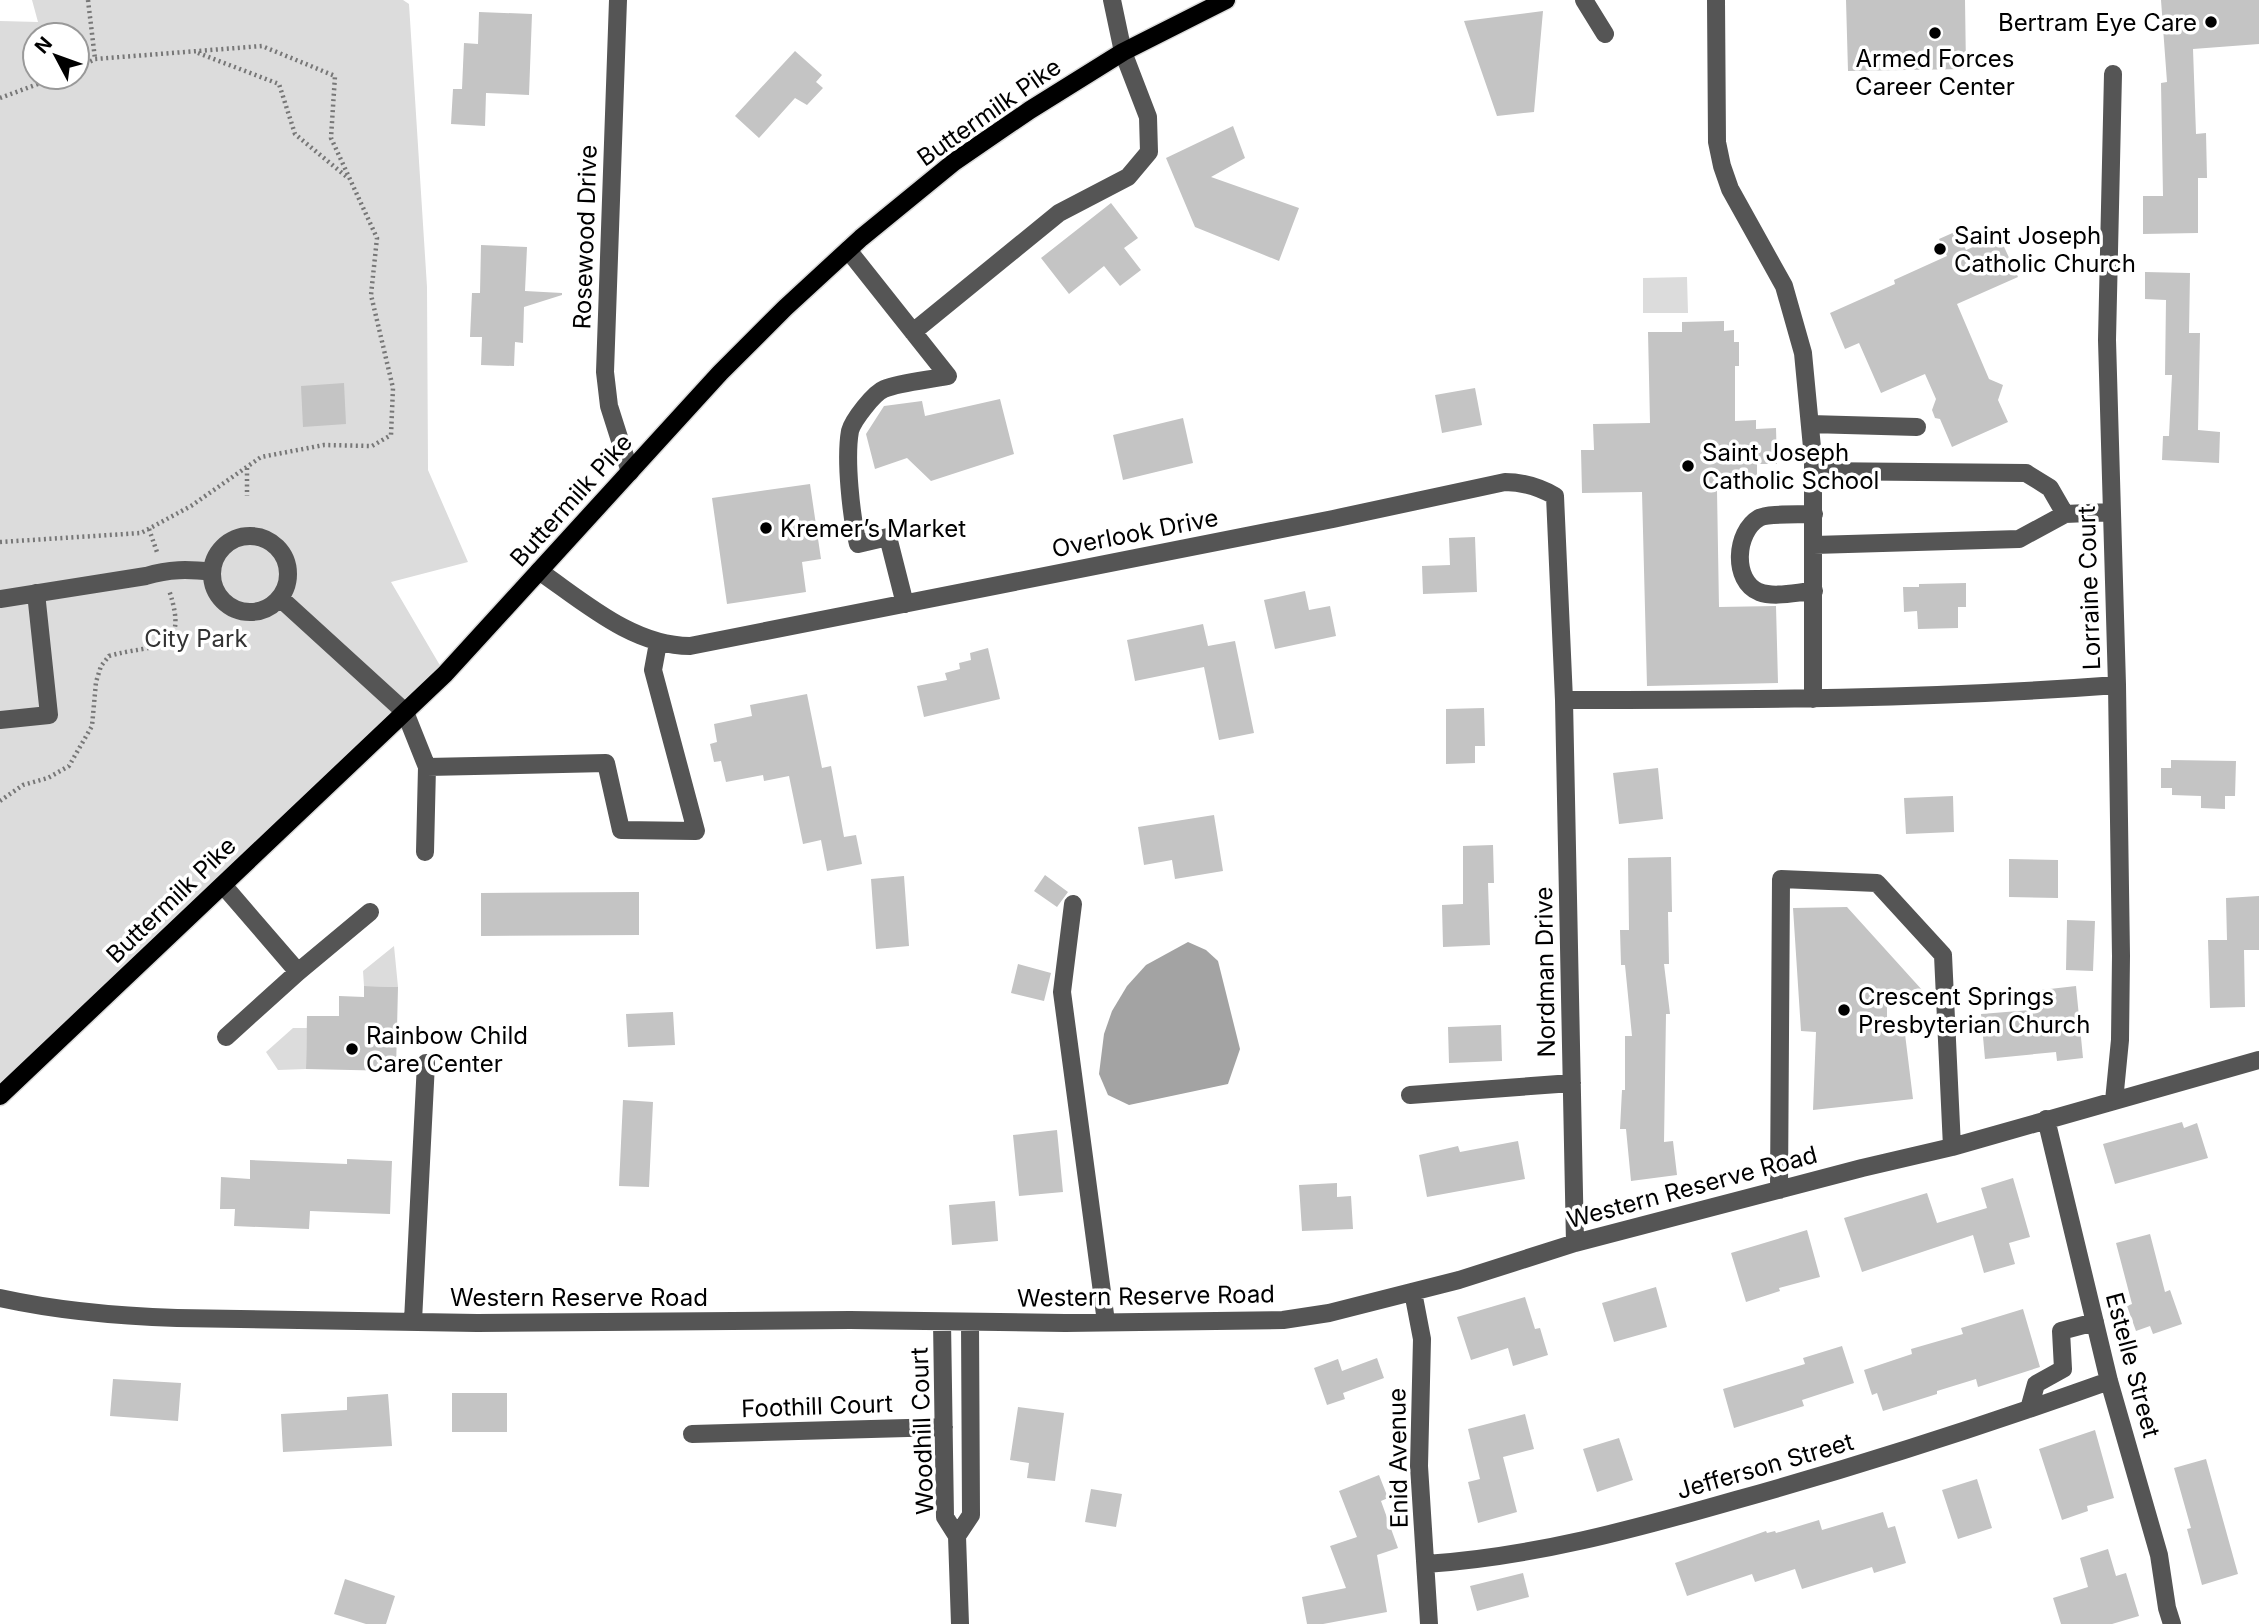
<svg xmlns="http://www.w3.org/2000/svg" width="2259" height="1624" viewBox="0 0 2259 1624" font-family="Inter,sans-serif">
  <style>
    .green { fill: #dcdcdc; fill-rule: evenodd }
    .water { fill: #a3a3a3 }
    .building { fill: #c4c4c4 }
    .lines { fill: none; stroke-linecap: round; stroke-linejoin: round }
    .major-casing { stroke: #dbdbdb; stroke-width: 21 }
    .path { stroke: #777; stroke-width: 4.5; stroke-dasharray: 2 3.5; stroke-linecap: butt }
    .minor { stroke: #555; stroke-width: 18 }
    .major { stroke: #000; stroke-width: 18 }
    .poi-dot { fill: #000; stroke: #fff; stroke-width: 2.5 }
    .labels { text-anchor: middle; dominant-baseline: central; stroke-width: 7; stroke-linejoin: round; paint-order: stroke }
    .poi-label { font-size: 24px; fill: #000; stroke: #fff; text-anchor: start }
    .street-label { font-size: 24px; fill: #000; stroke: #fff }
    .park-label { font-size: 24px; fill: #333; stroke: #fff }
  </style>
  <rect width="100%" height="100%" fill="#fff"/>
  <!-- green -->
  <path class="green" d="M32,0H403L409,4L427,287L428,470L468,562L391,582L445,674L0,1096V21L38,22ZM35,35H77V77H35Z
    M1687,277L1688,313H1643V278Z
    M394,946L398,987L364,986L363,971Z
    M293,1028H307L306,1069L278,1070L266,1052Z"/>
  <!-- water -->
  <path class="water" d="M1188,942L1206,950L1218,961L1240,1049L1228,1084L1129,1105L1108,1095L1099,1074L1104,1034L1112,1011L1127,986L1146,965Z"/>
  <!-- building -->
  <path class="building" d="M1846,0H1965L1966,69L1848,71Z
    M2161,0H2259V44L2193,49L2196,134L2206,133L2207,178H2198V233L2143,234V196H2163L2161,83L2167,82Z
    M1543,11L1534,112L1497,116L1464,21Z
    M479,12L532,14L529,95L486,93L485,126L451,124L453,89H462L464,43L478,44Z
    M795,51L822,75L816,82L823,88L807,105L795,98L759,138L735,116Z
    M1233,126L1245,158L1211,177L1299,208L1279,261L1195,227L1166,158Z
    M1111,203L1138,238L1124,248L1141,270L1120,286L1104,266L1069,294L1041,258Z
    M1957,231L1966,250L1999,236L2018,277L1957,304L1989,379L2003,385L1998,400L2008,422L1952,447L1940,419L1935,418L1932,410L1936,399L1925,374L1881,393L1859,343L1845,349L1830,313L1895,284L1894,280L1947,256L1939,239Z
    M481,245L527,247L525,291L562,293V295L524,307L523,343L515,342L514,366L481,365L482,337H470L472,293H480Z
    M2145,272L2190,273L2189,333H2200L2198,430L2220,432L2219,463L2162,460L2163,436H2169L2172,375H2165L2166,300L2145,299Z
    M1724,321V331L1734,330V342H1739V366H1735V421L1756,420V429L1776,428L1777,464H1757V489L1717,490L1719,607L1776,606L1778,683L1647,686L1642,492L1582,493L1581,450H1594L1593,424L1650,423L1648,332H1682V322Z
    M344,383L346,424L303,427L301,386Z
    M1475,388L1482,425L1442,433L1435,395Z
    M1000,399L1014,454L931,481L907,458L875,469L866,434L884,406L922,401L925,416Z
    M1183,418L1193,463L1123,480L1113,435Z
    M810,484L821,559L802,562L806,592L727,604L712,498Z
    M1475,537L1477,592L1423,594L1422,566L1450,565L1449,538Z
    M1966,583V607H1958V628L1918,629L1917,611L1904,612L1903,587H1919V584Z
    M1305,591L1309,610L1330,606L1336,636L1275,649L1264,600Z
    M1203,624L1208,646L1235,641L1254,733L1219,740L1204,667L1135,681L1127,640Z
    M988,648L1000,699L924,717L917,686L947,680L945,673L960,669L959,663L971,660L970,653Z
    M807,694L822,768L831,766L844,837L856,835L862,864L827,871L821,840L803,844L789,776L764,781L763,775L726,782L721,761L714,762L710,744L717,742L714,724L752,716L750,705Z
    M1484,708L1485,746H1475V763L1446,764V709Z
    M2171,760L2236,761L2235,796H2225V809L2201,808V796L2172,795V788H2161V768H2171Z
    M1658,768L1663,819L1619,824L1613,773Z
    M1953,796L1954,832L1906,834L1904,798Z
    M1214,815L1223,871L1175,879L1172,860L1144,865L1138,827Z
    M1493,845L1494,883H1488L1490,945L1443,947L1442,905L1463,904V846Z
    M1671,857L1672,912H1668L1669,964H1664L1670,1014H1666L1664,1142L1673,1141L1677,1175L1631,1181L1626,1129H1620L1622,1090H1625V1036H1632L1625,965H1621L1620,930H1629L1628,858Z
    M2009,859L2058,860V898L2009,897Z
    M1045,875L1068,892L1057,907L1034,891Z
    M904,876L909,946L876,949L871,879Z
    M639,892V935L481,936V893Z
    M2259,896V950H2244L2245,1007L2210,1008L2208,940H2227L2226,898Z
    M1847,907L1923,991L1887,990V1029L1905,1034L1913,1099L1813,1110L1816,1032L1801,1031L1793,908Z
    M2067,920L2095,921L2093,971L2066,970Z
    M1018,964L1051,973L1044,1001L1011,993Z
    M364,986L398,987L396,1071L306,1069L307,1016H339V996L364,997Z
    M2076,986L2083,1058L2057,1061L2056,1052L1985,1059L1981,1014L2043,1009L2041,990Z
    M673,1012L675,1045L628,1047L626,1014Z
    M1501,1025L1502,1061L1449,1063L1448,1027Z
    M623,1100L653,1102L649,1187L619,1186Z
    M2182,1122L2184,1128L2197,1123L2208,1158L2115,1184L2103,1144Z
    M1057,1130L1063,1192L1019,1196L1013,1135Z
    M1518,1141L1525,1179L1427,1197L1419,1155L1458,1146L1460,1152Z
    M347,1159L392,1161L390,1214L310,1211L309,1229L234,1226L235,1209H220L221,1177L250,1179V1160L347,1164Z
    M2013,1178L2030,1237L2009,1243L2015,1264L1984,1273L1973,1235L1862,1272L1844,1218L1927,1193L1937,1223L1987,1208L1981,1188Z
    M1337,1183V1197L1351,1196L1353,1229L1302,1231L1299,1185Z
    M995,1201L998,1241L952,1245L949,1205Z
    M1807,1230L1820,1277L1779,1288L1780,1291L1746,1302L1731,1253Z
    M2150,1234L2165,1292L2170,1290L2182,1324L2153,1334L2150,1326L2136,1331L2127,1306L2132,1304L2116,1243Z
    M1656,1287L1667,1327L1614,1342L1602,1303Z
    M1525,1297L1535,1329L1540,1328L1548,1355L1513,1366L1508,1348L1471,1360L1457,1317Z
    M2023,1309L2040,1367L1978,1387L1976,1379L1937,1391V1394L1883,1411L1877,1393L1872,1395L1864,1370L1912,1354L1911,1349L1963,1334L1961,1328Z
    M1842,1346L1854,1383L1802,1400L1804,1406L1734,1428L1723,1389L1805,1364L1803,1358Z
    M1377,1358L1384,1378L1343,1393L1345,1399L1327,1405L1314,1368L1338,1359L1342,1371Z
    M113,1379L181,1383L178,1421L110,1416Z
    M452,1393H507V1432H452Z
    M388,1394L392,1446L283,1452L281,1414L347,1410V1397Z
    M1018,1407L1064,1413L1055,1481L1027,1478L1029,1463L1010,1460Z
    M1525,1414L1534,1449L1503,1457L1517,1512L1478,1523L1468,1482L1480,1479L1468,1429Z
    M2095,1430L2114,1498L2087,1506L2088,1511L2062,1520L2039,1449Z
    M1619,1438L1633,1480L1597,1492L1583,1449Z
    M2206,1459L2238,1574L2202,1585L2187,1529L2191,1528L2174,1468Z
    M1379,1475L1388,1498L1381,1501L1398,1548L1377,1555L1387,1612L1323,1624H1307L1302,1597L1346,1588L1330,1546L1357,1537L1339,1491Z
    M1977,1479L1992,1528L1958,1539L1942,1490Z
    M1091,1489L1122,1494L1116,1527L1085,1522Z
    M1883,1512L1888,1528L1895,1526L1906,1563L1874,1573L1872,1567L1802,1589L1795,1569L1755,1582L1752,1574L1687,1596L1675,1563L1766,1531L1767,1533L1775,1531L1776,1533L1819,1520L1822,1530Z
    M2108,1549L2116,1576L2126,1573L2139,1616L2112,1624H2061L2053,1598L2088,1587L2080,1558Z
    M1523,1573L1529,1597L1477,1611L1470,1586Z
    M345,1579L395,1596L386,1624H366L334,1614Z"/>
  <g class="lines">
    <!-- major casing -->
    <g class="major-casing">
      <path id="major" d="M0,1096L445,674L720,373L785,308L861,238L954,162L1030,110L1123,52L1226,0"/>
    </g>
    <!-- path -->
    <path class="path" d="M88,0L95,59
      M198,53L279,84L295,134L348,178
      M0,98L57,77
      M247,468V496
      M149,529L158,555
      M0,542L141,533L191,506L261,457L324,445L372,446L391,435L393,388L371,295L377,238L331,138L335,76L262,46L95,59L77,68
      M0,801L23,785L48,778L69,766L92,726L96,682L101,666L109,656C153,643 191,656 169,590"/>
    <!-- minor -->
    <path class="minor" d="M618,0L605,372L609,406L630,472
      M1584,0L1605,34
      M1716,0L1717,142L1722,166L1730,189L1784,286L1803,353L1813,458V699
      M2113,74L2107,340L2117,685L2121,956L2120,1040L2114,1101
      M848,250L948,376C929,380 901,382 884,389C874,393 853,420 850,431C845,459 851,516 858,544L888,537L905,604
      M913,332L1059,213L1128,177L1149,152L1148,117L1123,52L1112,0
      M1810,424L1917,427
      M1813,471L2026,473L2050,488L2065,514
      M212 574a38 38 0 1 1 76 0a38 38 0 1 1-76 0Z
      M1814,545L2019,539L2065,514L2111,512
      M539,571C584,602 633,646 690,646L1333,519L1505,482C1524,482 1539,487 1555,496L1564,700L1575,1243
      M1814,591C1797,592 1775,598 1759,592C1732,581 1735,532 1759,518C1768,513 1801,515 1814,514
      M280,598L405,712L427,767L425,852
      M0,599L146,576C169,569 188,569 212,572
      M1564,700C1749,700 1933,699 2117,685
      M0,720L49,715L36,593
      M427,767L606,763L621,830L696,831L653,670L658,643
      M223,885L298,972L370,912
      M1073,904L1062,992L1106,1322
      M226,1037L298,972
      M1410,1095L1572,1083
      M2046,1119L2109,1381L2159,1555L2167,1608L2172,1624
      M1779,1190L1781,879L1877,883L1943,955L1952,1147
      M1413,1292L1422,1339L1419,1466L1429,1624
      M0,1298C59,1311 116,1316 177,1318L477,1323L850,1320L1065,1323L1283,1320L1329,1313L1459,1280L1575,1243L1862,1168L1952,1147L2259,1060
      M413,1321L426,1063
      M942,1322L945,1517L957,1536L960,1624
      M2029,1409L2036,1384L2063,1369L2061,1331L2095,1322
      M692,1434L944,1427
      M957,1536L971,1515L970,1322
      M1426,1564C1532,1557 1635,1529 1736,1500C1862,1465 1986,1425 2109,1381"/>
    <!-- major -->
    <use href="#major" class="major"/>
  </g>
  <!-- markers -->
  <g class="poi-dot">
    <circle cx="2211" cy="22" r="7"/>
    <circle cx="1935" cy="33" r="7"/>
    <circle cx="1940" cy="249" r="7"/>
    <circle cx="1688" cy="466" r="7"/>
    <circle cx="766" cy="528" r="7"/>
    <circle cx="1844" cy="1010" r="7"/>
    <circle cx="352" cy="1049" r="7"/>
  </g>
  <g class="labels">
    <!-- poi labels -->
    <g class="poi-label">
      <text x="2197" y="22" text-anchor="end">Bertram Eye Care</text>
      <text x="1935" y="58" text-anchor="middle">Armed Forces<tspan x="1935" dy="28">Career Center</tspan></text>
      <text x="1954" y="235">Saint Joseph<tspan x="1954" dy="28">Catholic Church</tspan></text>
      <text x="1702" y="452">Saint Joseph<tspan x="1702" dy="28">Catholic School</tspan></text>
      <text x="780" y="528">Kremer’s Market</text>
      <text x="1858" y="996">Crescent Springs<tspan x="1858" dy="28">Presbyterian Church</tspan></text>
      <text x="366" y="1035">Rainbow Child<tspan x="366" dy="28">Care Center</tspan></text>
    </g>
    <!-- street labels -->
    <g class="street-label">
      <text transform="translate(989 112) rotate(-35)">Buttermilk Pike</text>
      <text transform="translate(585 237) rotate(-88)">Rosewood Drive</text>
      <text transform="translate(571 500) rotate(-48)">Buttermilk Pike</text>
      <text transform="translate(1135 533) rotate(-11)">Overlook Drive</text>
      <text transform="translate(2089 588) rotate(-92)">Lorraine Court</text>
      <text transform="translate(171 900) rotate(-44)">Buttermilk Pike</text>
      <text transform="translate(1545 972) rotate(-91)">Nordman Drive</text>
      <text transform="translate(1692 1187) rotate(-15)">Western Reserve Road</text>
      <text transform="translate(1146 1296) rotate(-1)">Western Reserve Road</text>
      <text x="579" y="1297">Western Reserve Road</text>
      <text transform="translate(2133 1365) rotate(75)">Estelle Street</text>
      <text transform="translate(817 1406) rotate(-2)">Foothill Court</text>
      <text transform="translate(922 1431) rotate(-92)">Woodhill Court</text>
      <text transform="translate(1398 1458) rotate(-91)">Enid Avenue</text>
      <text transform="translate(1765 1466) rotate(-16)">Jefferson Street</text>
    </g>
    <!-- park labels -->
    <g class="park-label">
      <text x="196" y="638">City Park</text>
    </g>
  </g>
  <!-- north arrow -->
  <g transform="translate(56 56) rotate(311)"><circle r="33" fill="#ffffff" stroke="#999999" stroke-width="2"/>
  <path d="M0-5L12 26L0 18L-12 26Z" fill="#000000"/>
  <text y="-10" font-size="19" font-weight="bold" text-anchor="middle" fill="#000000">N</text>
  </g>
</svg>
